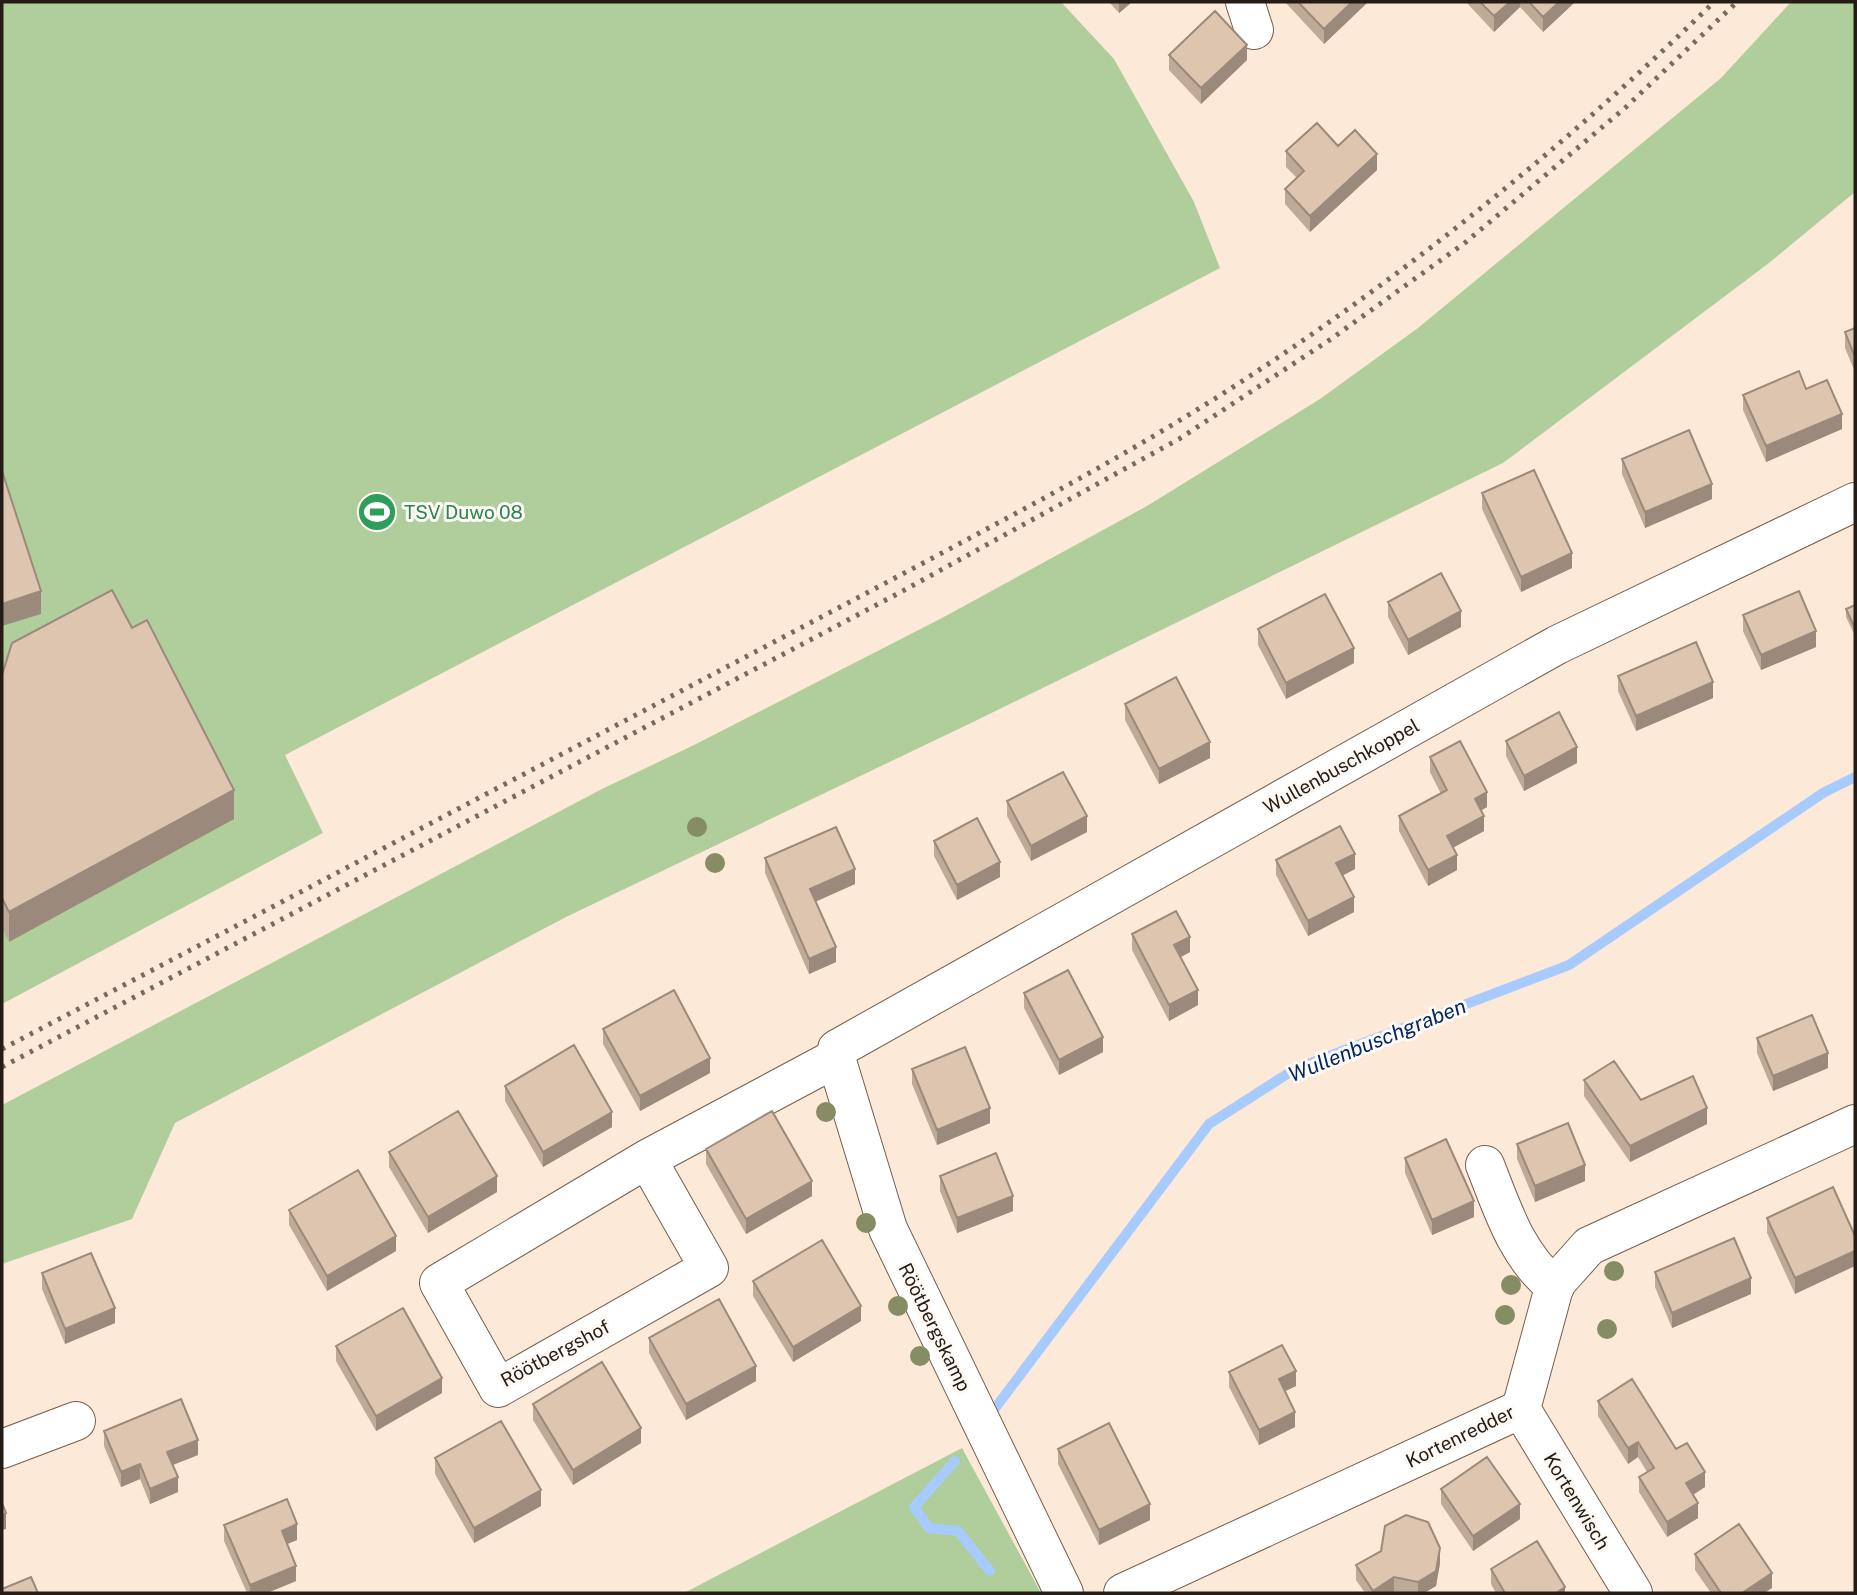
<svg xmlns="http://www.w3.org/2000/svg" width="1857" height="1595" viewBox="0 0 1857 1595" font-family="'Public Sans',sans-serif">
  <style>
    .green { fill: #b0ce9b }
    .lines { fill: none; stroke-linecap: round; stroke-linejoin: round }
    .stream { stroke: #a8cbff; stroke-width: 10 }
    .minor-casing { stroke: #755f4c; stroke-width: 40 }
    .minor { stroke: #fff; stroke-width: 38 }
    .rail { stroke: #776a5e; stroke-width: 5; stroke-dasharray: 3.5 7; stroke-linecap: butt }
    .tree { fill: #868c64 }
    .wall { fill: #bfa997 }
    .shaded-wall { fill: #9b8a7b }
    .building { fill: #dec5b0; stroke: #9b8a7b; stroke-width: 2 }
    .labels { text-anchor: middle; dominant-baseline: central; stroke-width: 6; stroke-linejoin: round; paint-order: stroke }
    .leisure-label { font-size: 19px; fill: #27864d; stroke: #fef9f4; text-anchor: start }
    .street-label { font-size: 19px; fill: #251c15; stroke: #fef9f4 }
    .water-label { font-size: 21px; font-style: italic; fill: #002962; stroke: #fef9f4 }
  </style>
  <rect width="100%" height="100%" fill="#fde9d7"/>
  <!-- green -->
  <path class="green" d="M2,2H1061L1114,59L1194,202L1220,268L285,755L323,833L2,1004Z
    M1791,2H1855V192L1769,263L1503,463L973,722L566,917L175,1123L132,1219L2,1264V1105L602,789L694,745L942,618L1147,506L1320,399L1418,328L1721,78Z
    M962,1448L1041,1593H684Z"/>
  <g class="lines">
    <!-- stream -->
    <path class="stream" d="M993,1411L1209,1124L1295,1069L1569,965L1823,793L1855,777
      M955,1461L914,1507L929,1528L958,1531L990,1571"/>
    <!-- minor casing -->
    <g class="minor-casing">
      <path id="minor" d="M1245,2L1254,30
        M647,1159L709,1268L498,1388L439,1283L647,1159L836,1058
        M1485,1165C1503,1210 1516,1255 1555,1287
        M1521,1409L1633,1593
        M2,1449L76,1421
        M1064,1593L888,1229L836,1058L837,1049L1557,645L1855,502
        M1123,1593L1521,1409L1555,1284L1589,1246L1855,1124"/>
    </g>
    <!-- minor -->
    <use href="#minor" class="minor"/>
    <!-- rail -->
    <path class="rail" d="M2,1049C229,930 456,810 683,690C787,635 892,580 996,524C1082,478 1168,430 1250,376C1416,267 1571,141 1714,2
      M2,1067L899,593L1179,439L1331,339L1466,242L1625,108L1737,2"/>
  </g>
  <!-- trees -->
  <g class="tree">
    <circle cx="697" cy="827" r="10"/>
    <circle cx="715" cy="863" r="10"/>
    <circle cx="826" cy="1112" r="10"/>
    <circle cx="866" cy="1223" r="10"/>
    <circle cx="1614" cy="1271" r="10"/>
    <circle cx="1511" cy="1285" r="10"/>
    <circle cx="898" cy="1306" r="10"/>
    <circle cx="1505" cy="1315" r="10"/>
    <circle cx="1607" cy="1329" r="10"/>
    <circle cx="920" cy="1356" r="10"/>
  </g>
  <!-- wall -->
  <path class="wall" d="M1109,2H1132L1119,13Z
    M1285,2H1368L1324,44Z
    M1466,2H1574V3L1543,32L1520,7L1494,32Z
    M1169,55L1247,60L1201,104L1169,70Z
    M1338,146L1377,170L1310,232L1285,204V189L1297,178L1286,167V151Z
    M1855,328V372L1845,348V332Z
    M1743,395L1842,429L1766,462L1743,410Z
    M1622,459L1712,499L1645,528L1622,474Z
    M1482,493L1572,568L1521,592L1482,509Z
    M1388,602L1461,627L1408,655L1388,617Z
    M1855,605V636L1846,617V609Z
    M1743,615L1816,647L1761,670L1743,631Z
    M1258,629L1354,663L1286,699L1258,645Z
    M2,675L234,819L9,942L2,928Z
    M1618,676L1713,698L1636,731L1618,691Z
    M1125,704L1210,758L1159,784L1125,720Z
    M1506,741L1577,763L1524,791L1506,756Z
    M1430,757L1487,807L1481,810L1484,831L1453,847L1457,870L1428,886L1399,831V816L1441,794L1430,772Z
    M1007,801L1087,832L1031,861L1007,816Z
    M934,841L1000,877L957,900L934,856Z
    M765,858L855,884L815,902L836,962L809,974L765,873Z
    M1276,860L1355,869L1343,875L1354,912L1308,936L1276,875Z
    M1132,934L1190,952L1180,957L1198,1005L1169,1021L1132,950Z
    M1024,993L1103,1052L1059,1075L1024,1008Z
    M603,1029L710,1073L640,1111L603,1044Z
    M1757,1038L1828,1068L1773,1091L1757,1053Z
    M912,1069L990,1123L937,1145L912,1084Z
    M1584,1080L1641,1100L1707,1124L1630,1162L1584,1096Z
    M505,1086L612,1127L543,1167L505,1101Z
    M1517,1144L1585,1181L1535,1202L1517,1159Z
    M706,1149L812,1196L746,1234L706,1164Z
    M389,1152L497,1192L428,1233L389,1167Z
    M1405,1158L1474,1217L1432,1235L1405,1173Z
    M940,1176L1013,1211L957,1233L940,1191Z
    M289,1210L396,1251L327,1291L289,1225Z
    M1767,1218L1855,1236L1795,1294L1767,1233Z
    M1655,1272L1751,1294L1672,1328L1655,1287Z
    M42,1273L115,1323L65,1344L42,1289Z
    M753,1281L861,1321L793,1362L753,1296Z
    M649,1338L756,1381L686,1420L649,1353Z
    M336,1346L442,1393L376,1431L336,1361Z
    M1229,1372L1296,1386L1285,1391L1295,1427L1259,1445L1229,1387Z
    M1598,1401L1676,1449L1705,1487L1693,1495L1698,1518L1667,1537L1639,1492V1477L1647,1472L1638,1457L1628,1464L1598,1416Z
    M533,1404L641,1443L573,1485L533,1420Z
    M104,1431L198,1455L173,1465L178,1492L150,1504L140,1479L121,1487L104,1446Z
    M1058,1449L1150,1520L1099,1545L1058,1464Z
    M435,1458L541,1506L474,1543L435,1474Z
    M1441,1489L1520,1519L1473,1551L1441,1504Z
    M224,1525L297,1540L287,1544L296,1581L267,1593H247L224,1541Z
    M1695,1554L1772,1588L1764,1593H1711L1695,1570Z
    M1440,1563L1436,1586L1424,1593H1400L1394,1592L1392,1593H1365L1356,1580V1565Z
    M1491,1569L1565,1593H1496L1491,1584Z"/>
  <!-- shaded-wall -->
  <path class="shaded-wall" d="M1119,2H1132L1119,13Z
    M1352,2H1368L1324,44V29Z
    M1510,2H1520V7L1494,32V16Z
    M1559,2H1574V3L1543,32V17Z
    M1247,45V60L1201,104V88Z
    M1377,154V170L1310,232V216Z
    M1842,414V429L1766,462V446Z
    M1712,484V499L1645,528V512Z
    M1572,553V568L1521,592V577Z
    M41,591V614L2,626V604Z
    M1461,611V627L1408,655V640Z
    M1816,631V647L1761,670V655Z
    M1354,648V663L1286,699V683Z
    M1713,682V698L1636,731V716Z
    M1210,742V758L1159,784V769Z
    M1577,747V763L1524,791V776Z
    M234,790V819L9,942V912Z
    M1487,792V807L1475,814V799Z
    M1087,816V832L1031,861V846Z
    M1484,816V831L1447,851V836Z
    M1355,854V869L1336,879V863Z
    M1457,855V870L1428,886V870Z
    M1000,862V877L957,900V885Z
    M855,869V884L810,904V889Z
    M1354,897V912L1308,936V921Z
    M1190,937V952L1174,961V945Z
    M836,947V962L809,974V959Z
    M1198,990V1005L1169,1021V1005Z
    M1103,1037V1052L1059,1075V1060Z
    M1828,1053V1068L1773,1091V1076Z
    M710,1058V1073L640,1111V1096Z
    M990,1108V1123L937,1145V1130Z
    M1707,1108V1124L1630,1162V1146Z
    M612,1112V1127L543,1167V1152Z
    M1585,1165V1181L1535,1202V1186Z
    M497,1176V1192L428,1233V1217Z
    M812,1181V1196L746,1234V1219Z
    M1013,1196V1211L957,1233V1218Z
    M1474,1201V1217L1432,1235V1220Z
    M396,1236V1251L327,1291V1276Z
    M1855,1251V1266L1795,1294V1278Z
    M1751,1278V1294L1672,1328V1313Z
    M861,1306V1321L793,1362V1347Z
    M115,1308V1323L65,1344V1329Z
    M756,1366V1381L686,1420V1404Z
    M1296,1371V1386L1279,1394V1379Z
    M442,1378V1393L376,1431V1416Z
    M1295,1412V1427L1259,1445V1430Z
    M641,1428V1443L573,1485V1470Z
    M198,1440V1455L167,1467V1452Z
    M1638,1442V1457L1628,1464V1448Z
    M140,1464V1479L121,1487V1472Z
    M1705,1472V1487L1686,1499V1483Z
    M178,1477V1492L150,1504V1489Z
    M541,1490V1506L474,1543V1528Z
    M1698,1503V1518L1667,1537V1522Z
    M1150,1504V1520L1099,1545V1530Z
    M1520,1504V1519L1473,1551V1536Z
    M6,1513V1529L2,1530V1515Z
    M297,1524V1540L282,1546V1531Z
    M1440,1548V1563L1436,1586L1424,1593H1418V1582Z
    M296,1566V1581L267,1593H250V1585Z
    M1772,1573V1588L1764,1593H1742Z
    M1394,1577V1592L1392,1593H1373V1591Z
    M1565,1587V1593H1556Z"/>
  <!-- building -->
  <path class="building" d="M1298,2H1352L1324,29Z
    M1480,2H1510L1494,16Z
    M1529,2H1559L1543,17Z
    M1215,11L1247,45L1201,88L1169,55Z
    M1317,123L1338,146L1355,130L1377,154L1310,216L1285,189L1304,171L1286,151Z
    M1855,328V357L1845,332Z
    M1799,371L1806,389L1827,380L1842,414L1766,446L1743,395Z
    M1689,430L1712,484L1645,512L1622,459Z
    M1534,470L1572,553L1521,577L1482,493Z
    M3,474L41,591L2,604V475Z
    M1441,573L1461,611L1408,640L1388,602Z
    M112,590L132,628L147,620L234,790L9,912L2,898V675L12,643Z
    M1799,591L1816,631L1761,655L1743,615Z
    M1325,594L1354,648L1286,683L1258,629Z
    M1855,605V628L1846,609Z
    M1696,642L1713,682L1636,716L1618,676Z
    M1176,677L1210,742L1159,769L1125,704Z
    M1559,712L1577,747L1524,776L1506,741Z
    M1460,741L1487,792L1475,799L1484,816L1447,836L1457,855L1428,870L1399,816L1447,790L1430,757Z
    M1063,772L1087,816L1031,846L1007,801Z
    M977,818L1000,862L957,885L934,841Z
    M1340,826L1355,854L1336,863L1354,897L1308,921L1276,860Z
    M836,827L855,869L810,889L836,947L809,959L765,858Z
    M1176,911L1190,937L1174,945L1198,990L1169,1005L1132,934Z
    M1068,970L1103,1037L1059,1060L1024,993Z
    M674,990L710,1058L640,1096L603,1029Z
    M1812,1015L1828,1053L1773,1076L1757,1038Z
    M574,1045L612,1112L543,1152L505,1086Z
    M965,1047L990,1108L937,1130L912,1069Z
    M1614,1061L1641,1100L1693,1076L1707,1108L1630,1146L1584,1080Z
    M458,1111L497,1176L428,1217L389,1152Z
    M772,1111L812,1181L746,1219L706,1149Z
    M1568,1123L1585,1165L1535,1186L1517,1144Z
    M1446,1139L1474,1201L1432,1220L1405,1158Z
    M996,1153L1013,1196L957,1218L940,1176Z
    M358,1170L396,1236L327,1276L289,1210Z
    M1833,1187L1855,1236V1251L1795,1278L1767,1218Z
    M1734,1238L1751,1278L1672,1313L1655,1272Z
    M822,1240L861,1306L793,1347L753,1281Z
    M91,1253L115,1308L65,1329L42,1273Z
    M719,1299L756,1366L686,1404L649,1338Z
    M403,1308L442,1378L376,1416L336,1346Z
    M1282,1345L1296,1371L1279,1379L1295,1412L1259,1430L1229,1372Z
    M602,1362L641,1428L573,1470L533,1404Z
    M1632,1379L1676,1449L1687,1443L1705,1472L1686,1483L1698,1503L1667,1522L1639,1477L1654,1468L1638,1442L1628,1448L1598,1401Z
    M181,1399L198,1440L167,1452L178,1477L150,1489L140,1464L121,1472L104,1431Z
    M501,1421L541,1490L474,1528L435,1458Z
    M1109,1423L1150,1504L1099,1530L1058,1449Z
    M1487,1457L1520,1504L1473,1536L1441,1489Z
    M287,1499L297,1524L282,1531L296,1566L250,1585L224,1525Z
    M2,1503L6,1513L2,1515Z
    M1406,1515L1428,1522L1440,1548L1436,1571L1418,1582L1394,1577L1373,1591L1356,1565L1381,1551L1385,1526Z
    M1739,1524L1772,1573L1742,1593H1721L1695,1554Z
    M1537,1541L1565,1587L1556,1593H1505L1491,1569Z
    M31,1577L38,1593H2V1589Z"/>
  <!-- icons -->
  <defs>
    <g id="stadium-disc" transform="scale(2.0125)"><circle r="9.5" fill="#2e9e5b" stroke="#fef9f4"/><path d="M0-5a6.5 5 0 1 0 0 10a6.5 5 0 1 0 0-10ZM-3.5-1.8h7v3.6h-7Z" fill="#fff"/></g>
  </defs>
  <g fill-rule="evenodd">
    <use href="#stadium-disc" x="377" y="512"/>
  </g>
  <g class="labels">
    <!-- leisure labels -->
    <g class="leisure-label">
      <text x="404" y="512">TSV Duwo 08</text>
    </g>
    <!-- street labels -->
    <g class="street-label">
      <text transform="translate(1341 766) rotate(-29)">Wullenbuschkoppel</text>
      <text transform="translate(935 1327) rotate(64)">Röötbergskamp</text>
      <text transform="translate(555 1353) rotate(-28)">Röötbergshof</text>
      <text transform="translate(1460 1436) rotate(-26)">Kortenredder</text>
      <text transform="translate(1577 1501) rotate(59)">Kortenwisch</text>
    </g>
    <!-- water labels -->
    <g class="water-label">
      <text transform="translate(1377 1040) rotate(-22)">Wullenbuschgraben</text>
    </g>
  </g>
  <!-- border -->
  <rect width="1857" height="1595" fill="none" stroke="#251c15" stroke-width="7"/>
</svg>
